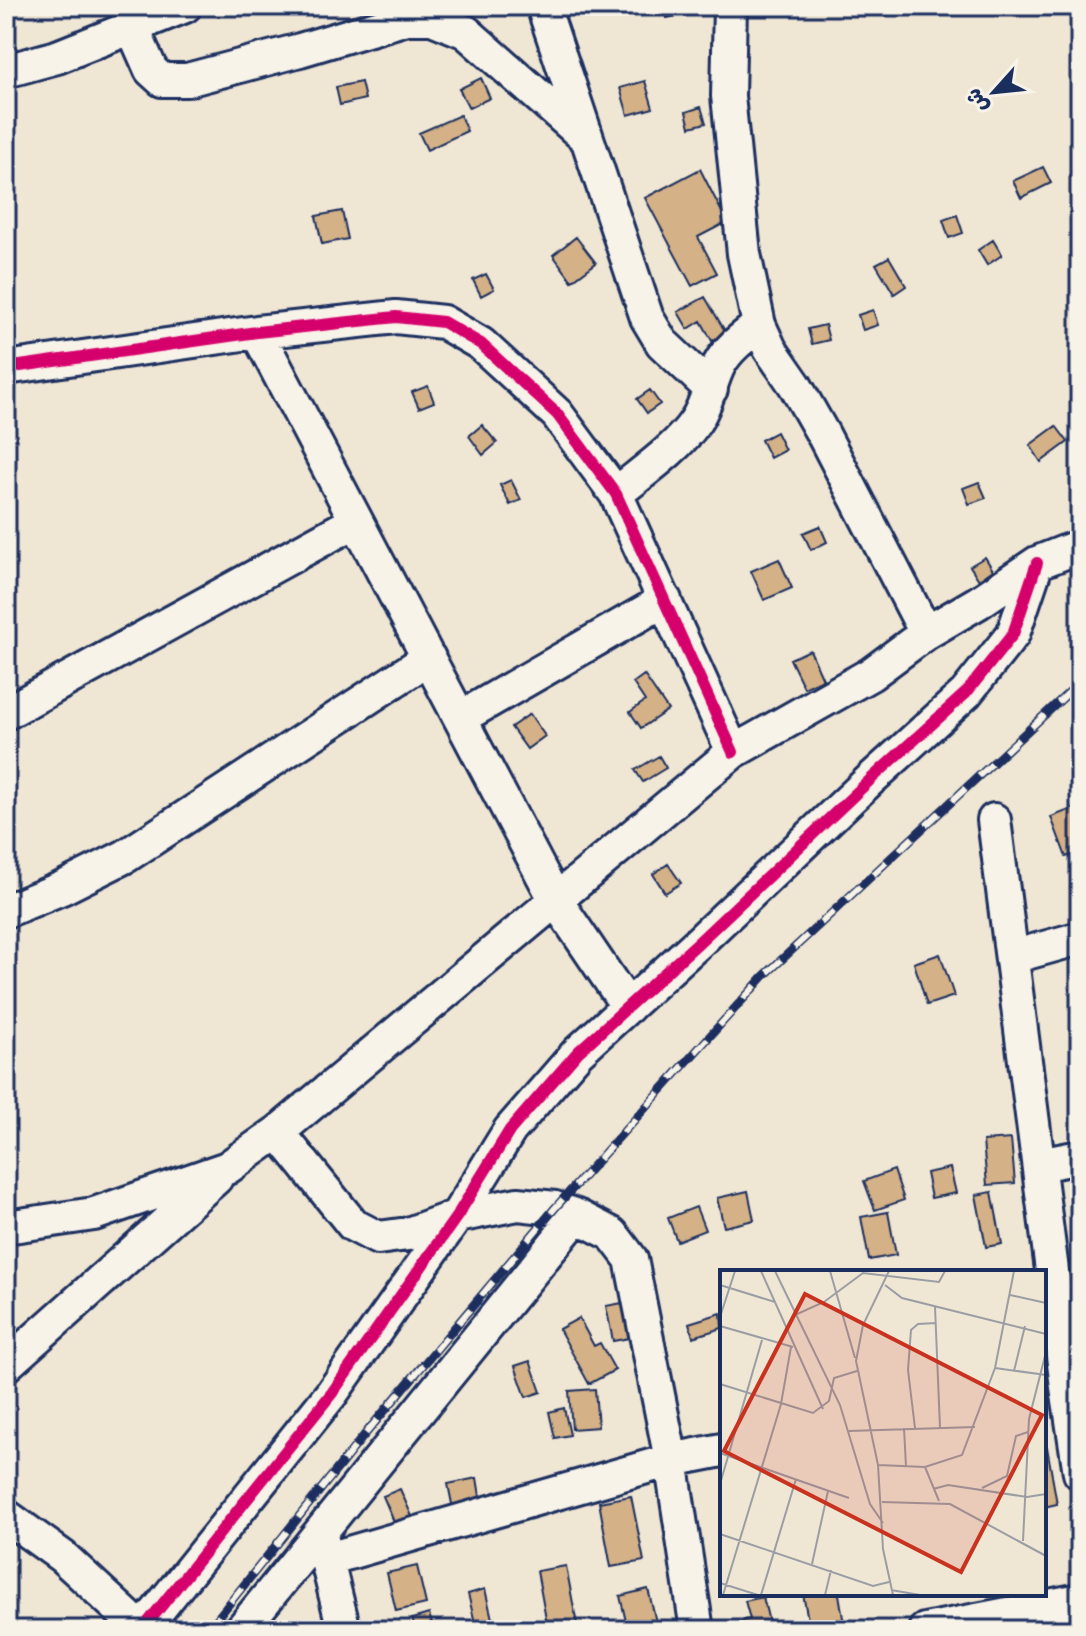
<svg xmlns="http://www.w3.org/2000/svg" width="1086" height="1636" viewBox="0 0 1086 1636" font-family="Delius,'Playpen Sans Arabic',sans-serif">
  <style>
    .building { fill: #d4b186; stroke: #1b2f5e; stroke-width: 2 }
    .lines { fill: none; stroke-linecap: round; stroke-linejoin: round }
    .minor-casing { stroke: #1b2f5e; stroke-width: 38 }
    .minor { stroke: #f7f3e8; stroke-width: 32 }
    .rail-casing { stroke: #1b2f5e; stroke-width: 9 }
    .rail { stroke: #f7f3e8; stroke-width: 6; stroke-dasharray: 18; stroke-linecap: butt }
    .cycleway-casing { stroke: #f7f3e8; stroke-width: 17 }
    .cycleway { stroke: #d6006c; stroke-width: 12 }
    .inset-road { fill: none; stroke: #9b9da5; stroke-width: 2 }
    .view { fill: #c8321e; fill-opacity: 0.15; stroke: #c8321e; stroke-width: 4 }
    .inset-edge { fill: none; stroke: #1b2f5e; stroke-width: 4 }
  </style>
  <rect width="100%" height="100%" fill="#f0e6d4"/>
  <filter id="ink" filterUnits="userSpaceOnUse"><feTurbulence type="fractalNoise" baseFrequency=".0125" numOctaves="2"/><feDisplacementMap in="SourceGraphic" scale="16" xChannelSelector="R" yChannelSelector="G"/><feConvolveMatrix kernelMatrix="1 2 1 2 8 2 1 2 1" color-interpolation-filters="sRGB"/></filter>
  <g filter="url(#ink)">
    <!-- building -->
    <path class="building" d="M665,6H678L680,15L667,18Z
      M481,78L490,98L469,108L459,89Z
      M645,81L653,108L628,115L620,88Z
      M361,82L365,99L340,105L336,87Z
      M701,107L706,123L690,127L686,112Z
      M460,115L467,131L427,150L419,133Z
      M1043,167L1051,183L1021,198L1013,181Z
      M700,169L727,222L698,237L717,273L692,286L645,198Z
      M342,211L348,239L322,244L316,216Z
      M957,215L963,233L949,238L943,220Z
      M576,237L596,263L572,281L553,255Z
      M993,240L1002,255L987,265L978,250Z
      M889,257L906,286L894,294L876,264Z
      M486,274L494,289L481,296L473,280Z
      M705,297L726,333L712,341L701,321L688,329L678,312Z
      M873,310L878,325L863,330L858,315Z
      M825,325L829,340L812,344L808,329Z
      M428,386L434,402L419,408L412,392Z
      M650,390L660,404L647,413L637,399Z
      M482,425L497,443L483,455L469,436Z
      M1056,426L1068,442L1041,462L1030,445Z
      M776,432L785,450L770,458L761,440Z
      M511,480L521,500L510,505L500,485Z
      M979,482L986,498L969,504L963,488Z
      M820,526L827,542L811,550L803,533Z
      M985,557L993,570L979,580L970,566Z
      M779,559L792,588L764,600L751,571Z
      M810,650L823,679L804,688L790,659Z
      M644,675L668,710L641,728L630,712L645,701L633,683Z
      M530,714L545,736L527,749L511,727Z
      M659,756L666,768L643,782L635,770Z
      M1077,807L1080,815V852L1066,857L1051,817Z
      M668,864L681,883L665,893L653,874Z
      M940,954L954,996L927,1005L914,963Z
      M1011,1139L1015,1183L987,1185L983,1141Z
      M950,1168L956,1193L931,1198L926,1173Z
      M894,1170L904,1200L875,1210L864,1181Z
      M748,1191L754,1220L724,1227L717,1198Z
      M992,1192L1002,1244L986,1247L976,1195Z
      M696,1207L705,1230L677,1241L668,1218Z
      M888,1212L896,1255L869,1260L861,1217Z
      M628,1302L635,1337L613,1341L606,1306Z
      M721,1313L722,1328L693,1337L689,1323Z
      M579,1318L594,1346L600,1343L615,1370L589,1384L559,1329Z
      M530,1361L541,1392L526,1397L515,1366Z
      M595,1389L598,1427L572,1429L569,1391Z
      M564,1408L570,1435L555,1438L549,1412Z
      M1044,1447H1047L1057,1504L1044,1507Z
      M477,1478L482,1508L454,1514L448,1484Z
      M400,1489L414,1521L397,1529L383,1496Z
      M631,1496L644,1561L611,1567L599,1502Z
      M417,1566L426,1604L396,1611L387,1573Z
      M566,1566L578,1630H548L537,1571Z
      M485,1589L493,1623L476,1627L468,1594Z
      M648,1589L658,1630H628L620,1596Z
      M803,1594H839L845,1630H810Z
      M763,1597L771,1630H729L728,1625L750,1619L745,1601Z
      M429,1614L434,1630H416L412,1619Z"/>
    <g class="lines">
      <!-- minor casing -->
      <g class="minor-casing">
        <path id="minor" d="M543,6L647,318L662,343L711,389
          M730,6L728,96L744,254L759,325L770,349L795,385L824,436L926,633
          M132,27L151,70L162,80H187L300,50L407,18H432L466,32L586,138
          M6,71L57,57L185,6
          M257,332L555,899L628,1007
          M6,368L257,332L396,317L443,322L481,344L557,414L616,494L733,752
          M616,494C641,473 677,449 695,422C707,405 710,383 719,365C728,348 745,336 759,325
          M6,713L356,521
          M460,718L665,600
          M994,820L1067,1387L1080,1473
          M6,911L62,888L126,856L429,658
          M1012,957L1080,938
          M278,1132L353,1225L378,1238L408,1234L457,1216L518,1204L555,1208L577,1216L612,1234L631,1259L671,1460L697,1630
          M1039,1165L1080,1157
          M6,1227L94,1214L227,1168L278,1132L733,752L871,674L926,633L979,602L1037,563L1080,546
          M6,1365L216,1178
          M6,1516L63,1557L142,1630
          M322,1540L344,1630
          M328,1559L671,1460L722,1450
          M142,1630L332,1393L457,1216L510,1130L578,1052L700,941L870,780L966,693L1013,634L1037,563
          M241,1630L577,1216
          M925,1630L1080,1600"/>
      </g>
      <!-- minor -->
      <use href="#minor" class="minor"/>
      <!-- rail casing -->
      <g class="rail-casing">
        <path id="rail" d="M208,1630L366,1433L555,1208L764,976L1080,682"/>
      </g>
      <!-- rail -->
      <use href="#rail" class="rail"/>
      <!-- cycleway casing -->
      <g class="cycleway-casing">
        <path id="cycleway" d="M6,368L257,332L396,317L443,322L481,344L557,414L616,494L733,752
          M142,1630L332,1393L457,1216L510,1130L578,1052L700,941L870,780L966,693L1013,634L1037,563"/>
      </g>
      <!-- cycleway -->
      <use href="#cycleway" class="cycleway"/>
    </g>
  </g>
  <!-- overview -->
  <g transform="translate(720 1270)">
    <rect width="326" height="326" fill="#f0e6d4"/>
    <path class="inset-road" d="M41,1L103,139M55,1L120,135L150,234L163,253M110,1L135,88M169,1L143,55L136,91L158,195L163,279L173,325M0,15L55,32M165,15L182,28L326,64M290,25L326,33M215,37L220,158M75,45L104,32L143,3L219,12L225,1M0,47L15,1M0,56L73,77M275,98L326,105M294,101L305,56M0,114L93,143L109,131L114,108L137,101M184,158L186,197M195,158L188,100L191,60L198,54L216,53M129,161L255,157M0,183L129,228M158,195L205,197L242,185L275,98L294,1M205,197L219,231M0,214L42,70M262,218L287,206L296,166L308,162M213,219L228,215L307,227L326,224M162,232L230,234L326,286M0,264L153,316L169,312M303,271L309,149L326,82M92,294L108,221M0,313L38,325M171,320L200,325M3,325L61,134L71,77M41,325L76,209M105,325L111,300"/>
    <path class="view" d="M85,24L322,145L241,302L4,181Z"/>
    <rect width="326" height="326" class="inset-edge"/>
  </g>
  <!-- margin -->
  <rect width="1086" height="1636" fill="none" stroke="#f7f3e8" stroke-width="32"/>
  <rect x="16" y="16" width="1054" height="1604" fill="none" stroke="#1b2f5e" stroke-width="3" filter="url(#ink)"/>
  <!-- north arrow -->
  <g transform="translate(994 92) rotate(243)" stroke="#f7f3e8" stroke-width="6" paint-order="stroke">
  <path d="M0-6L14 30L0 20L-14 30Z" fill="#1b2f5e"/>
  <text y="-12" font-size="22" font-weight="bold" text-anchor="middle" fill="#1b2f5e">ش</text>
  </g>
</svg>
